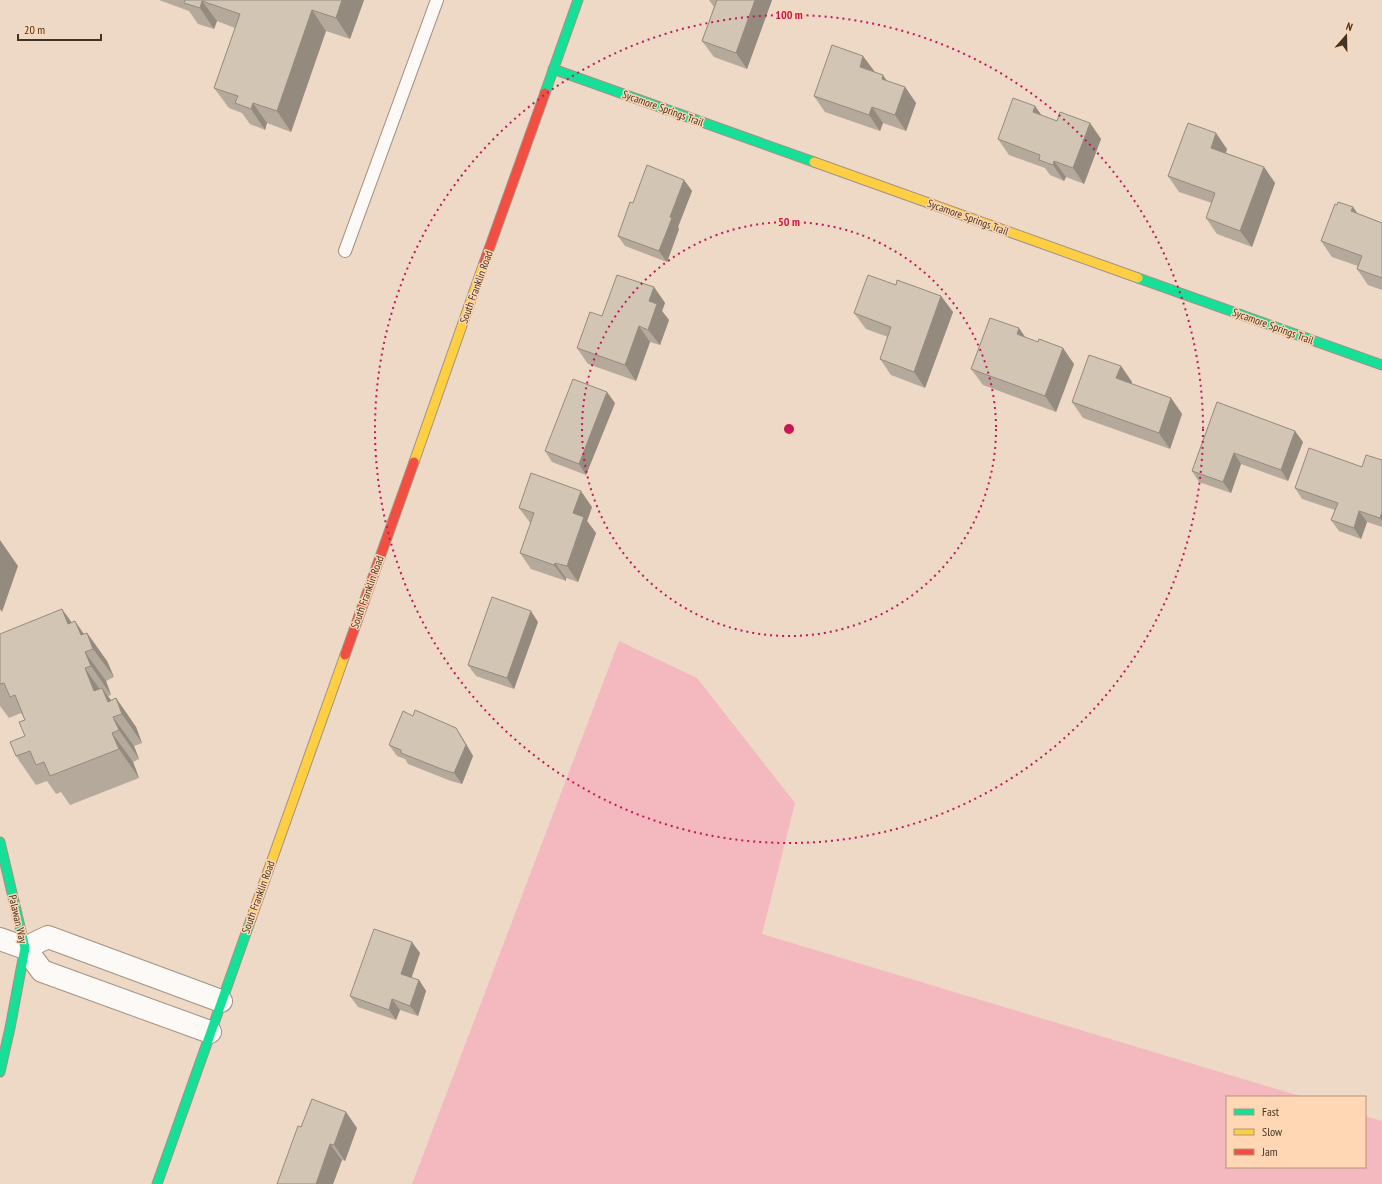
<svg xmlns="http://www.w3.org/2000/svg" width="1382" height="1184" viewBox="0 0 1382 1184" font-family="'PT Sans Narrow',sans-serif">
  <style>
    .green { fill: #f4b9be }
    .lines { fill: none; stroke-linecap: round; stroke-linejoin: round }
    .lane-casing { stroke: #a29284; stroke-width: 14 }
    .street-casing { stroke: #a29284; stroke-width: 24 }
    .fast-casing { stroke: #a29284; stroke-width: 11 }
    .slow-casing { stroke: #a29284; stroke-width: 11 }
    .jam-casing { stroke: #a29284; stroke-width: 11 }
    .lane { stroke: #fcf9f6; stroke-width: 12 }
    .street { stroke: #fcf9f6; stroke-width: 22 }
    .fast { stroke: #16e098; stroke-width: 9 }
    .slow { stroke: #ffcf43; stroke-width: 9 }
    .jam { stroke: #f24e42; stroke-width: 9 }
    .wall { fill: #b5a99b }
    .shaded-wall { fill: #948a7e }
    .building { fill: #d3c5b4; stroke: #948a7e }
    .ring { fill: none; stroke: #c2185b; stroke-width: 2; stroke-dasharray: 2 4 }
    .labels { text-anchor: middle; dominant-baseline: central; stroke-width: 3; stroke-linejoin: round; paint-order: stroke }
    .street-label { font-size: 11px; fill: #423325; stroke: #ffd7b5 }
    .centre { fill: #c2185b; stroke: #ffd7b5; stroke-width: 2 }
    .ring-label { font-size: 12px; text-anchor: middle; font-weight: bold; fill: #c2185b; stroke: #ffd7b5; stroke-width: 3; stroke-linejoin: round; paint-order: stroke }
  </style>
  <rect width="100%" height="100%" fill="#eed8c6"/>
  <!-- green -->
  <path class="green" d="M619,641L697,678L795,803L762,934L1303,1097H1227V1167H1365V1116L1382,1121V1184H412Z"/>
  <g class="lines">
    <!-- lane casing -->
    <g class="lane-casing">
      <path id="lane" d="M345,251L437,0"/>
    </g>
    <!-- street casing -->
    <g class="street-casing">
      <path id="street" d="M0,939L25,948
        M25,948L48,937L221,1001
        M25,948L42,971L210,1032"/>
    </g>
    <!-- fast casing -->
    <g class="fast-casing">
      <path id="fast" d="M553,69L814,162
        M545,93L578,0
        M1138,278L1382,365
        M0,842L25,948L10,1028L0,1072
        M157,1184L251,919"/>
    </g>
    <!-- slow casing -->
    <g class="slow-casing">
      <path id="slow" d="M814,162L1138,278
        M414,462L484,263
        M251,919L345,655"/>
    </g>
    <!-- jam casing -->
    <g class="jam-casing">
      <path id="jam" d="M484,263L545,93
        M345,655L414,462"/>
    </g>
    <!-- lane -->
    <use href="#lane" class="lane"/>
    <!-- street -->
    <use href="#street" class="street"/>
    <!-- fast -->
    <use href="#fast" class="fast"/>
    <!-- slow -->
    <use href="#slow" class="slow"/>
    <!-- jam -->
    <use href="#jam" class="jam"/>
  </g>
  <!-- wall -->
  <path class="wall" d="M159,0H364L350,39L326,31L291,132L267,123L265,130L250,124L242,113L229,108L214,88L235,28L217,21L214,29L198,24L189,11Z
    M709,0H772L747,69L714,57L702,41L714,7Z
    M875,72L887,81L905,87L916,103L906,131L883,123L880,131L825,112L814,96Z
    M1035,106L1042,116L1057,121L1090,123L1101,139L1084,184L1066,177L1064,181L1050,175L1045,168L1009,155L998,139Z
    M1227,149L1226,153L1264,167L1275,183L1252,247L1217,234L1206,218L1212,203L1179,192L1168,176Z
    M684,180L692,191L678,227L679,229L667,262L625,246L618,236L633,203Z
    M1337,205L1353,207L1357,213L1382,223V290L1368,285L1357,269L1358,266L1332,257L1321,241Z
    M896,285L941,296L953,312L925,388L891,375L880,359L888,337L866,329L854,313Z
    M654,287L665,303L662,311L669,320L660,345L650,342L636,381L588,364L577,348L602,316Z
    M1025,337L1074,364L1056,412L983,385L971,369Z
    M1121,366L1132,382L1131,384L1171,398L1182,414L1170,449L1083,418L1072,402Z
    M1217,402L1303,442L1288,481L1241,464L1231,493L1199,482L1192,471Z
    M615,403L586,475L552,462L545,451Z
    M1382,460V527L1367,522L1361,539L1339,531L1331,520L1335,510L1302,499L1295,488L1362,467Z
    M592,507L587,521L596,533L578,582L566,578V581L531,569L520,553L531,524L519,508Z
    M538,622L514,689L476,676L468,665Z
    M72,623L84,634L87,633L107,661L114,677L106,681L111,695L108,696L111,700L116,698L136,727L142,743L134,746L139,759L133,762L139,778L70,805L61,792L56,794L47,781L36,785L16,756L25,736V720L21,713L9,718L0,706V634Z
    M413,716L456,728L463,739L473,756L462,784L451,781L408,764L405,759L397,756L389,745Z
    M420,953L411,978L419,980L426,991L418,1016L400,1010L396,1020L358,1007L350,996Z
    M301,1127L357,1128L345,1161L342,1160L333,1184H277Z"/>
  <!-- shaded-wall -->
  <path class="shaded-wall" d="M342,0H364L350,39L336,18Z
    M755,0H772L747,69L736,53Z
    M202,1L217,21L214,29L200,8Z
    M312,10L326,31L291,132L277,111Z
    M863,56L875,72L860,67Z
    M883,75L894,91L882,79Z
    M905,87L916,103L906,131L895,115Z
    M253,103L267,123L265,130L251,109Z
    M1035,106L1046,122L1033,112Z
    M872,107L883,123L880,131L869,115Z
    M1090,123L1101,139L1084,184L1073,168Z
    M1216,133L1227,149L1222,164L1211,148Z
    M1054,161L1066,177L1064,181L1053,165Z
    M1264,167L1275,183L1252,247L1240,231Z
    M684,180L692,191L678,227L679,229L667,262L659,251L670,217Z
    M1353,207L1364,223L1351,211Z
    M654,287L665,303L662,311L669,320L660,345L648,330L649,301Z
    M941,296L953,312L925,388L914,372Z
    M639,326L650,342L636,381L625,365Z
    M1019,328L1030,344L1017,334Z
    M1063,348L1074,364L1056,412L1045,396Z
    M1121,366L1132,382L1127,394L1116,378Z
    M607,392L615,403L586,475L579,464Z
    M1171,398L1182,414L1170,449L1159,433Z
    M1295,431L1303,442L1288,481L1281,470Z
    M1234,453L1241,464L1231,493L1223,482Z
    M581,491L592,507L587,521L596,533L578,582L567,566L573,513Z
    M1359,511L1367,522L1361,539L1354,528Z
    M1382,512V521L1380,518Z
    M0,540L18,566L2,612L0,609Z
    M555,563L566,578V581L554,565Z
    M62,609L83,638L68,624Z
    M531,611L538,622L514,689L507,678Z
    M75,621L92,646L87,633L107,661L114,677L93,649L81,635Z
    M85,652L106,681L111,695L91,666Z
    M85,668L105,697L94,691Z
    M102,688L121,714L108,702Z
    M116,698L136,727L142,743L122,714Z
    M113,717L134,746L139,759L119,730Z
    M456,728L463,739L473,756L462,784L454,773Z
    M112,733L133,762L139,778L119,749Z
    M412,942L420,953L409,985L401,974Z
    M419,980L426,991L418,1016L410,1006Z
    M392,999L400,1010L396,1020L389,1010Z
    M346,1112L357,1128L345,1161L334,1145Z
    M330,1144L342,1160L333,1184H316Z"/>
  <!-- building -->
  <path class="building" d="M185,0H342L336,18L312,10L277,111L253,103L251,109L235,103L238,96L214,88L240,14L202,1L200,8L184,3Z
    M717,0H755L736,53L702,41Z
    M832,45L863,56L860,67L883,75L882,79L905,87L895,115L872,107L869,115L814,96Z
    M1013,98L1035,106L1033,112L1057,121L1060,112L1090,123L1073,168L1054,161L1053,165L1039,160L1040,155L998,139Z
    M1188,123L1216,133L1211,148L1264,167L1240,231L1206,218L1215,193L1168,176Z
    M647,165L684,180L670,217L672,218L659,251L618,236L630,202L633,203Z
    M1338,202L1353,207L1351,211L1382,223V278L1357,269L1362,256L1321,241L1335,204L1337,205Z
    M617,275L654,287L649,301L657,304L648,330L639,326L625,365L577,348L590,312L602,316Z
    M868,275L896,285L897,280L941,296L914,372L880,359L891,327L854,313Z
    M990,318L1019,328L1017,334L1038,342L1039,339L1063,348L1045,396L971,369Z
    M1089,355L1121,366L1116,378L1171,398L1159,433L1072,402Z
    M573,379L607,392L579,464L545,451Z
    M1217,402L1295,431L1281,470L1234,453L1223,482L1192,471Z
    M1309,448L1362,467L1366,455L1382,460V512L1380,518L1359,511L1354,528L1331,520L1338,503L1295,488Z
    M531,473L581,491L573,513L584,517L567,566L555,563L554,565L520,553L534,513L519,508Z
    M492,597L531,611L507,678L468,665Z
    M62,609L68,624L75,621L81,635L87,633L93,649L85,652L91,666L85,668L94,691L102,688L108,702L116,698L122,714L113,717L119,730L112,733L119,749L50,776L44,762L36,765L30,751L16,756L10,742L25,736L19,722L25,720L15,695L10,697L4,683L0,684V634Z
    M415,710L456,728L466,745L454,773L444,770L401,753V750L389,745L403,711L413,716Z
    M374,929L412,942L401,974L419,980L410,1006L392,999L389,1010L350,996Z
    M312,1099L346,1112L334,1145L330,1144L316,1184H277L298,1126L301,1127Z"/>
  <!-- distance rings -->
  <g class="ring">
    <circle cx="789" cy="429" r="207"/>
    <circle cx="789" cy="429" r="414"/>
  </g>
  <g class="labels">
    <!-- street labels -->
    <g class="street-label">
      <text transform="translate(663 108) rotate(20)">Sycamore Springs Trail</text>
      <text transform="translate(968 217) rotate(20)">Sycamore Springs Trail</text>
      <text transform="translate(476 287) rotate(-70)">South Franklin Road</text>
      <text transform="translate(1273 326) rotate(20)">Sycamore Springs Trail</text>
      <text transform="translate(367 592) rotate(-70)">South Franklin Road</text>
      <text transform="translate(258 897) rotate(-70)">South Franklin Road</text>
      <text transform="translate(18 919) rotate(77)">Palawan Way</text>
    </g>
  </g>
  <circle cx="789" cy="429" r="6" class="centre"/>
  <g class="ring-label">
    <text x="789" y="19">100 m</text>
    <text x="789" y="226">50 m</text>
  </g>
  <!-- legend -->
  <rect x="1226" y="1096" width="140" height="72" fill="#ffd7b5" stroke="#b3957b"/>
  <rect x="1234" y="1109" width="20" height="6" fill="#16e098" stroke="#b3957b"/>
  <text x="1262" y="1116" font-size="12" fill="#423325">Fast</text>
  <rect x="1234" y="1129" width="20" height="6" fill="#ffcf43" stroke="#b3957b"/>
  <text x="1262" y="1136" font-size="12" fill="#423325">Slow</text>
  <rect x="1234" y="1149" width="20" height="6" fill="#f24e42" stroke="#b3957b"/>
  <text x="1262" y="1156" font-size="12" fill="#423325">Jam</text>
  <!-- north arrow -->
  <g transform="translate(1346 36) rotate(20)" stroke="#ffd7b5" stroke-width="3" paint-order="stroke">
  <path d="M0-3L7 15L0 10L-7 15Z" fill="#423325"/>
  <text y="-6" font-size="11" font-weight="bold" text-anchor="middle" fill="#423325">N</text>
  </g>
  <!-- scale -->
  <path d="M18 34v6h83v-6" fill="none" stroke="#423325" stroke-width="2"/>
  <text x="24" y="34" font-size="12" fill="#423325" stroke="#ffd7b5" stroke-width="3" paint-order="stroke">20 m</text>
</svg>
